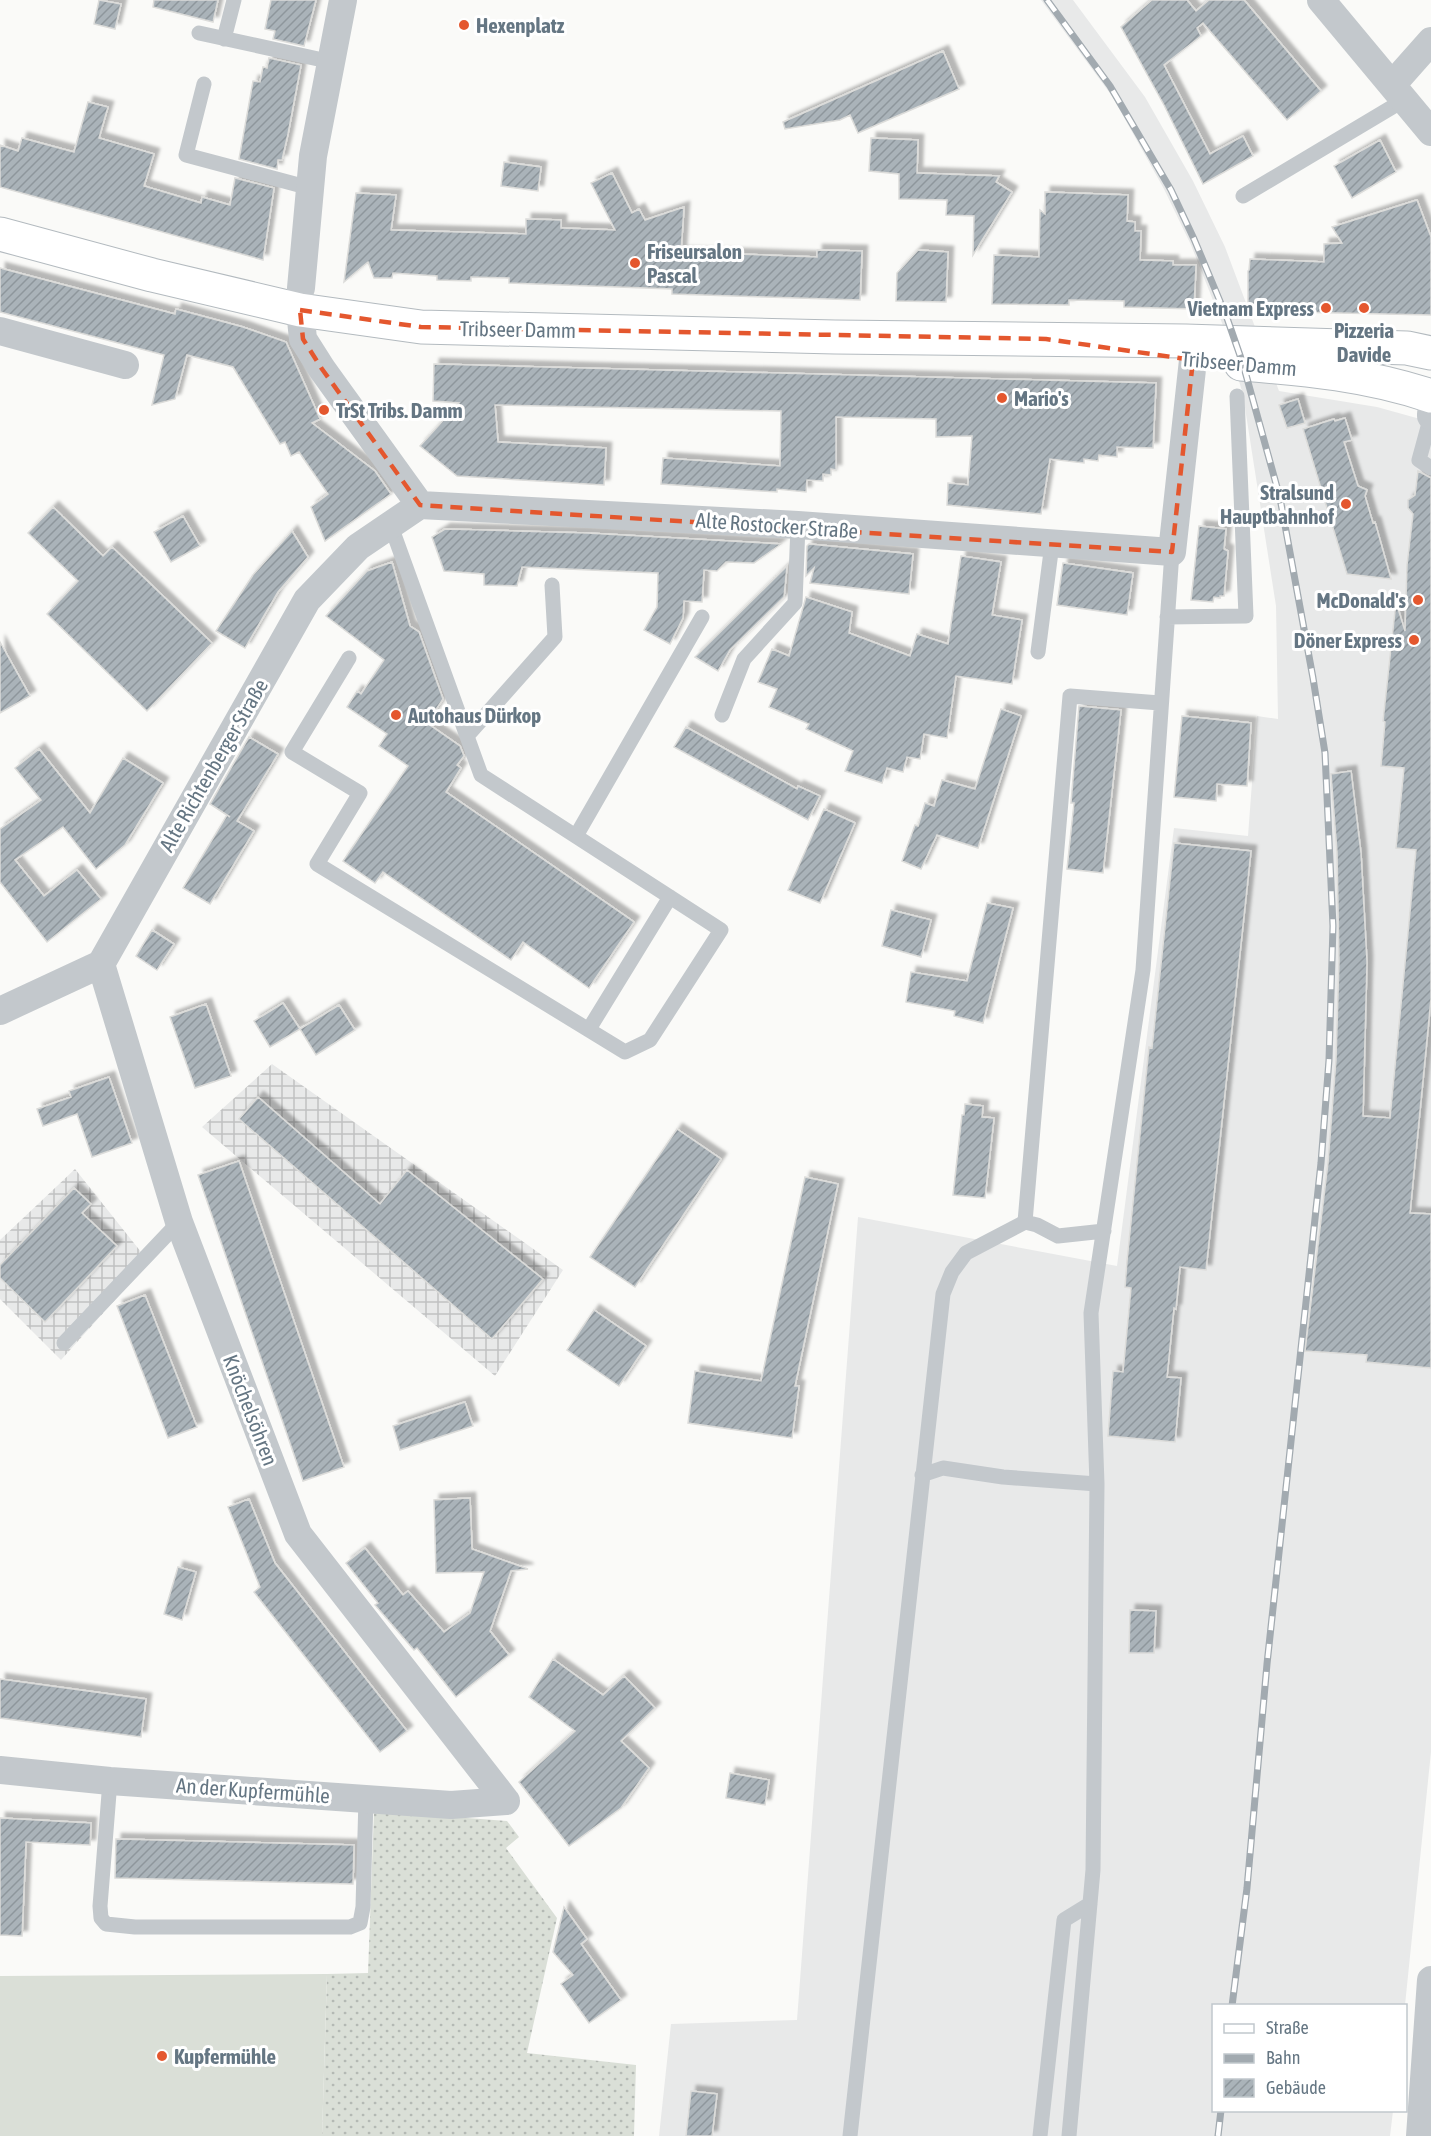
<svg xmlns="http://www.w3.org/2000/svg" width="1431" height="2136" viewBox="0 0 1431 2136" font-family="'Asap Condensed',sans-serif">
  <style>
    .built { fill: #e8e9e9 }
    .industrial { fill: url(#industrial-grid) }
    .grass { fill: url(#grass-dots) }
    .garden { fill: #dadfd7 }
    .building { fill: url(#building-hatch); stroke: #dcdcda; stroke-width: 1.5; filter: url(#shadow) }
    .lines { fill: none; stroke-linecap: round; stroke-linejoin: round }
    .secondary-casing { stroke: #b3babf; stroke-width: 35 }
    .service { stroke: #c3c8cc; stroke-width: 15 }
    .minor { stroke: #c3c8cc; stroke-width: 28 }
    .secondary { stroke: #fff; stroke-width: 33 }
    .rail-casing { stroke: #a2aab0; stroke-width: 7 }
    .rail { stroke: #fff; stroke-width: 4.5; stroke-dasharray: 14; stroke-linecap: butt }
    .marked { fill: none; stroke: #e4572e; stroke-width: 4.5; stroke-dasharray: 12 8; stroke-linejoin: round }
    .poi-dot { fill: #e4572e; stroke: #fff; stroke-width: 2 }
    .labels { text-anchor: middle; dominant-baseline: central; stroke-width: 6; stroke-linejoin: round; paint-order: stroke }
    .poi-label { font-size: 21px; font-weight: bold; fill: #657683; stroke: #fff; text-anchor: start }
    .street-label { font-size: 21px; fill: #657683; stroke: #fff }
  </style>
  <defs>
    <pattern id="industrial-grid" width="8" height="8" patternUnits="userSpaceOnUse" patternTransform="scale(1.5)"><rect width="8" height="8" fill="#e8e9e9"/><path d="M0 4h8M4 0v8" fill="none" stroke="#c0c1c2"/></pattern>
    <pattern id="grass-dots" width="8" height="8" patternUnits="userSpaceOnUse" patternTransform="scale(1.5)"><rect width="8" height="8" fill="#dadfd7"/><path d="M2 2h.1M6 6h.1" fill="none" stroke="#b4b9b4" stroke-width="1.8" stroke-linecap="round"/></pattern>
    <pattern id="building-hatch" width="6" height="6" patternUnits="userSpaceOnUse" patternTransform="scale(1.5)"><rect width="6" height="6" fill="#aab3b9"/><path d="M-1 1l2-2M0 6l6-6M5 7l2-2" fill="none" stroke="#8e969c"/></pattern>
    <filter id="shadow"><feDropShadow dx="5.5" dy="-5.5" stdDeviation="1.5" flood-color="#0004"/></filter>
  </defs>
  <rect width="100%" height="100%" fill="#fafaf8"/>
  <!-- built -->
  <path class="built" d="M1041,0H1073L1145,97L1193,181L1225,247L1279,391L1377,407L1431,422V1752L1405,2005L1214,2006V2110L1393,2111L1390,2136H659L671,2024L797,2020L858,1217L1117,1266L1174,828L1248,836L1257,716L1278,719L1276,606L1243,395L1224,328L1191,245L1164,189L1112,96Z"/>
  <!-- industrial -->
  <path class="industrial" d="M272,1064L563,1270L495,1376L202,1127Z
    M75,1169L149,1262L61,1360L0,1299V1240Z"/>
  <!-- grass -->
  <path class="grass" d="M374,1811L507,1821L519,1837L506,1848L557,1918L527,2053L636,2065L634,2136H322L327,1974L368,1973Z"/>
  <!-- garden -->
  <path class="garden" d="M327,1974L322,2136H0V1976Z"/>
  <!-- building -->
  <path class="building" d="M99,0L121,4L115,29L94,24Z
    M154,0H218L213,22L153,7Z
    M271,0H316L304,46L273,39L275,31L265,29Z
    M1152,0H1187L1196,11L1209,0H1244L1321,91L1287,120L1203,23L1197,28L1201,36L1164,65L1210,154L1243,136L1253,156L1203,184L1164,105L1121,27Z
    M943,51L959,89L858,133L850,115L840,120L785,129L783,122Z
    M269,58L301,65L288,134L282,160H278L277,169L239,159L253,81L260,82L263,67L267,68Z
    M88,102L108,107L99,138L154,154L144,186L201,203L202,197L230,205L235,178L274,188L263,260L0,187V145L18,151L22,138L74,152Z
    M871,138L918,140L917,173L999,176L996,182L1012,192L973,255L974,216L946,215L947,200L899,199V174L869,171Z
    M1380,140L1396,172L1352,198L1334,166Z
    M504,162L541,167L538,191L501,186Z
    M612,173L632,213L639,209L645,220L684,207L681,252L817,257V250L862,251L860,300L672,294V289L509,283V278L471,277V281L437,280V276L393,273L392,278H374L368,262L344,282L356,193L396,195L391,230L526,234V219L561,220V228L615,230L591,183Z
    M1045,192L1128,195L1127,221L1135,222V231H1141L1140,260L1173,261V265H1196L1194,309L1124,307V301L1069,300V305L992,304L994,255L1039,257L1040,210L1045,214Z
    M1417,200L1431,237V315L1250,311V307H1248V271L1249,270L1250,259L1324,262V244L1342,243L1332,227Z
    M918,250L948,252L946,302L896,301L897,273Z
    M0,268L175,314L176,309L243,327L286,342L320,419L312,423L375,471L391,494L325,541L311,507L328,494L299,452L291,456L285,442L280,444L233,367L187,355L175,399L152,405L164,355L0,312Z
    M434,364L1156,383L1153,448L1117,447V457L1099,455L1098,461L1084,459V463L1050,459L1041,514L947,505L948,483L968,485L972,436L936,437V419L836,417V470L831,469V475L823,474V481L807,480L806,492L777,489V492L661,484L663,458L780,466L781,411L495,405L498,442L606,448L604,485L457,476L420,446L459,403L433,401Z
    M1298,399L1305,423L1287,428L1279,405Z
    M1345,418L1352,440L1344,442L1358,486L1367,490L1365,496L1373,523L1375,522L1391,579L1347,574L1303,429L1334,419L1335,421Z
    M1418,471L1431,478V999L1410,1213L1431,1214V1368L1366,1362L1367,1355L1305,1351L1328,1163L1336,1060L1339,961L1337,852L1331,774L1351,771L1361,853L1367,962L1363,1116L1390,1118L1416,850L1396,848L1404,768L1381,766L1385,722L1383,721L1396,602L1405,631L1407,565L1413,514L1408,508V500L1415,495Z
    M53,507L103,556L112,547L212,643L147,711L47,614L78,581L28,533Z
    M183,516L200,546L171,562L154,532Z
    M1199,526L1226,529L1224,549L1228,551L1224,596H1220V598L1214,597L1213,602L1191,600Z
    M445,529L587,533L781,544L754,563L726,562L717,571L704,570L702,602L684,601L683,618L670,644L644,630L657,607L658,573L522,567L517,586L484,585V574L444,571L432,537Z
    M292,531L308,557L278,592L245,648L216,631L253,575Z
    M809,544L913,554L909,594L810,583L814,568L806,576L807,546Z
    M961,556L1001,562L992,615L1022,620L1012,684L956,676L947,738L924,734L920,759L907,757L903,772L887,768L882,783L845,771L853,751L806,729L809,724L769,707L777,689L758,682L772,649L789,656L806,597L852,612L849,633L910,656L917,634L948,644Z
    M392,562L410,626L419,632L443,699L427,723L460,746L464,756L457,765L461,768L446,792L634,922L589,988L523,942L511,960L383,872L375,883L343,861L408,766L379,746L387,734L347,707L357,691L361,694L384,660L326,616L367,571Z
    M1063,563L1133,573L1127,615L1057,605Z
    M787,566L784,597L730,650L718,671L695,657Z
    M0,642L30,696L0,713Z
    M1079,706L1121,710L1103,873L1067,869L1074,803H1071Z
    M1001,709L1021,716L978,848L937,835L921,869L902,861L915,825L918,826L925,803L934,806L942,780L975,789Z
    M1182,716L1251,723L1247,786L1217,784L1216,801L1174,797Z
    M686,727L797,789L798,786L820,796L808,820L674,747Z
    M249,737L278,754L237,821L254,831L210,904L183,888L227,815L230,817L210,804Z
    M39,749L90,813L123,758L163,783L125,845L96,869L63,827L15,860L44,896L77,870L101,899L47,942L0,882V829L41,800L15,768Z
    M824,809L855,823L820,903L788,890Z
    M1174,843L1251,851L1206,1270L1180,1267L1176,1309L1174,1308L1167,1377L1181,1378L1175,1442L1108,1436L1113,1371L1123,1372L1131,1288L1125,1287L1127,1261L1149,1047L1152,1048Z
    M987,903L1013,908L983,1023L954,1016L955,1011L906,1002L911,972L967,981Z
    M891,910L931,920L921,957L882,946Z
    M152,930L174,944L157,970L136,956Z
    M283,1003L300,1029L270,1047L254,1021Z
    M206,1004L231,1076L195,1088L170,1017Z
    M339,1005L355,1030L316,1055L300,1029Z
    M109,1077L132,1143L92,1157L77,1114L43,1126L37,1109L71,1097L69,1091Z
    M258,1097L380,1204L407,1170L543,1279L492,1339L239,1119Z
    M965,1104L983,1106L982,1117L994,1118L985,1198L953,1195L962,1115H964Z
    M677,1129L721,1159L635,1287L590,1257Z
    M239,1161L344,1467L303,1481L198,1175Z
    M805,1177L838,1184L795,1386H799L792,1438L688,1423L695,1371L761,1381Z
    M74,1188L91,1204L82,1213L117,1246L45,1322L0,1278V1265Z
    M145,1295L197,1427L168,1438L117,1306Z
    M594,1310L646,1346L619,1386L567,1350Z
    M465,1402L473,1426L400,1450L393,1426Z
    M470,1498L472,1549L528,1569L511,1571L490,1631L509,1655L456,1697L417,1648L414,1650L375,1605L378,1603L346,1563L365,1548L403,1595L408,1591L444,1632L470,1613L484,1572L436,1573L434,1500Z
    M249,1499L275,1563L407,1731L380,1752L254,1592L260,1587L228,1507Z
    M178,1567L196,1572L182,1620L164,1614Z
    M1130,1610L1156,1611L1154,1653H1129Z
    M553,1659L603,1695L624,1676L655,1708L621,1741L649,1768L621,1808L569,1846L519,1782L575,1731L529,1697Z
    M0,1679L146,1699L141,1737L0,1718Z
    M730,1773L769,1780L765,1805L726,1798Z
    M0,1818L91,1823L90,1845L26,1842L22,1936L0,1935Z
    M116,1839L354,1845L353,1884L115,1878Z
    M564,1907L587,1939L581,1944L621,2000L589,2023L561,1984L573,1975L553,1952Z
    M691,2091L717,2094L712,2136H686Z"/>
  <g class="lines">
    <!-- secondary casing -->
    <g class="secondary-casing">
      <path id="secondary" d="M0,234L152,275L300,310L421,327L835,337L1186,341L1407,348L1431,353
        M1241,364C1306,369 1369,375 1431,396"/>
    </g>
    <!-- service -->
    <path class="service" d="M199,33L332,62
      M224,39L234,0
      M204,84L186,155L310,188
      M1243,196L1404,100
      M1431,416L1419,460L1431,468
      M1167,617L1246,616L1237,396
      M1038,652L1052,544
      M349,658L292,752L360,793L317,864L625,1052L650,1040L721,930L481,775L391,526
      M722,715L744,659L795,603L798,525
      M467,736L555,637L552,585
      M576,836L702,617
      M589,1029L670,897
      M1025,1222L1070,696L1160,703
      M64,1343L179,1222
      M922,1475L943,1468L1003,1477L1097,1484
      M110,1781L100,1906L101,1918L106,1924L135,1927H350L360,1923L363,1907L366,1798
      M850,2136L943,1294L952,1272L966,1253L1025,1222L1037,1225L1058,1236L1104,1231
      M1040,2136L1064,1920L1090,1904
      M1069,2136L1093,1870L1097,1484L1091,1313L1143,970L1172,552"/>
    <!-- minor -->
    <path class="minor" d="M1321,0L1431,132
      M1392,85L1431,41
      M301,288L313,156L343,0
      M300,310L303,339L322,369L420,505
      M0,331L125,365
      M1431,416V414
      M420,505L798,525L1172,552L1193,360
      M101,964L179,1222L298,1534L506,1801
      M0,1011L101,964L307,600L358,547L420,505
      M0,1770L110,1781L451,1805L506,1801
      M1420,2136L1431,1980"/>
    <!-- secondary -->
    <use href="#secondary" class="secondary"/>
    <!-- rail casing -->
    <g class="rail-casing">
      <path id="rail" d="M1047,0L1110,86L1171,190L1194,239L1227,318L1243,364L1280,498L1313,678L1325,753L1333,926L1329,1060L1321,1163L1267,1664L1247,1888L1232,2006
        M1218,2136L1221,2110"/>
    </g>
    <!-- rail -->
    <use href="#rail" class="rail"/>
  </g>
  <!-- marked area -->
  <path class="marked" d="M300,310L421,327L1046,339L1193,360L1172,552L420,505L322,369L303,339Z"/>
  <!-- markers -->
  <g class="poi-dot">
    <circle cx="464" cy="25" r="6"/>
    <circle cx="635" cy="263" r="6"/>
    <circle cx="1326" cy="308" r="6"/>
    <circle cx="1364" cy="308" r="6"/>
    <circle cx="1002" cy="398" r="6"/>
    <circle cx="324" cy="410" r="6"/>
    <circle cx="1346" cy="504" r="6"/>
    <circle cx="1418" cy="600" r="6"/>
    <circle cx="1414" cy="640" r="6"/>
    <circle cx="396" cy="715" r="6"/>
    <circle cx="162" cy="2056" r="6"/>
  </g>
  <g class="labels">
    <!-- poi labels -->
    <g class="poi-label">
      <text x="476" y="25">Hexenplatz</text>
      <text x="647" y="251">Friseursalon<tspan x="647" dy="24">Pascal</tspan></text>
      <text x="1314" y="308" text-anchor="end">Vietnam Express</text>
      <text x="1364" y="330" text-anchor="middle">Pizzeria<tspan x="1364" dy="24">Davide</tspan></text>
      <text x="1014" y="398">Mario's</text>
      <text x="336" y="410">TrSt Tribs. Damm</text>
      <text x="1334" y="492" text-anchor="end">Stralsund<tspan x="1334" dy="24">Hauptbahnhof</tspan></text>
      <text x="1406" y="600" text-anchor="end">McDonald's</text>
      <text x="1402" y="640" text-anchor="end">Döner Express</text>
      <text x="408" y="715">Autohaus Dürkop</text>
      <text x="174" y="2056">Kupfermühle</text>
    </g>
    <!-- street labels -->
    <g class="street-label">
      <text transform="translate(518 329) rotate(1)">Tribseer Damm</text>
      <text transform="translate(1239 363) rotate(5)">Tribseer Damm</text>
      <text transform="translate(777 525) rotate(4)">Alte Rostocker Straße</text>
      <text transform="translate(213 765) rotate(-60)">Alte Richtenberger Straße</text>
      <text transform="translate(251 1410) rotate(69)">Knöchelsöhren</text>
      <text transform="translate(253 1790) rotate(4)">An der Kupfermühle</text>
    </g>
  </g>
  <!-- legend -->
  <rect x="1212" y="2004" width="195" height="108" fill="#ffffff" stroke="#c1c8cd" stroke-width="1.5"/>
  <rect x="1224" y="2024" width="30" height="9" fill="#ffffff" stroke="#c1c8cd" stroke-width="1.5"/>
  <text x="1266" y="2034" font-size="18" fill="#657683">Straße</text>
  <rect x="1224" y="2054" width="30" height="9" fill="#a2aab0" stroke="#c1c8cd" stroke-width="1.5"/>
  <text x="1266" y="2064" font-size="18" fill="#657683">Bahn</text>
  <rect x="1224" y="2079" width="30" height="18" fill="url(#building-hatch)" stroke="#c1c8cd" stroke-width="1.5"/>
  <text x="1266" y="2094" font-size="18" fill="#657683">Gebäude</text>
</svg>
